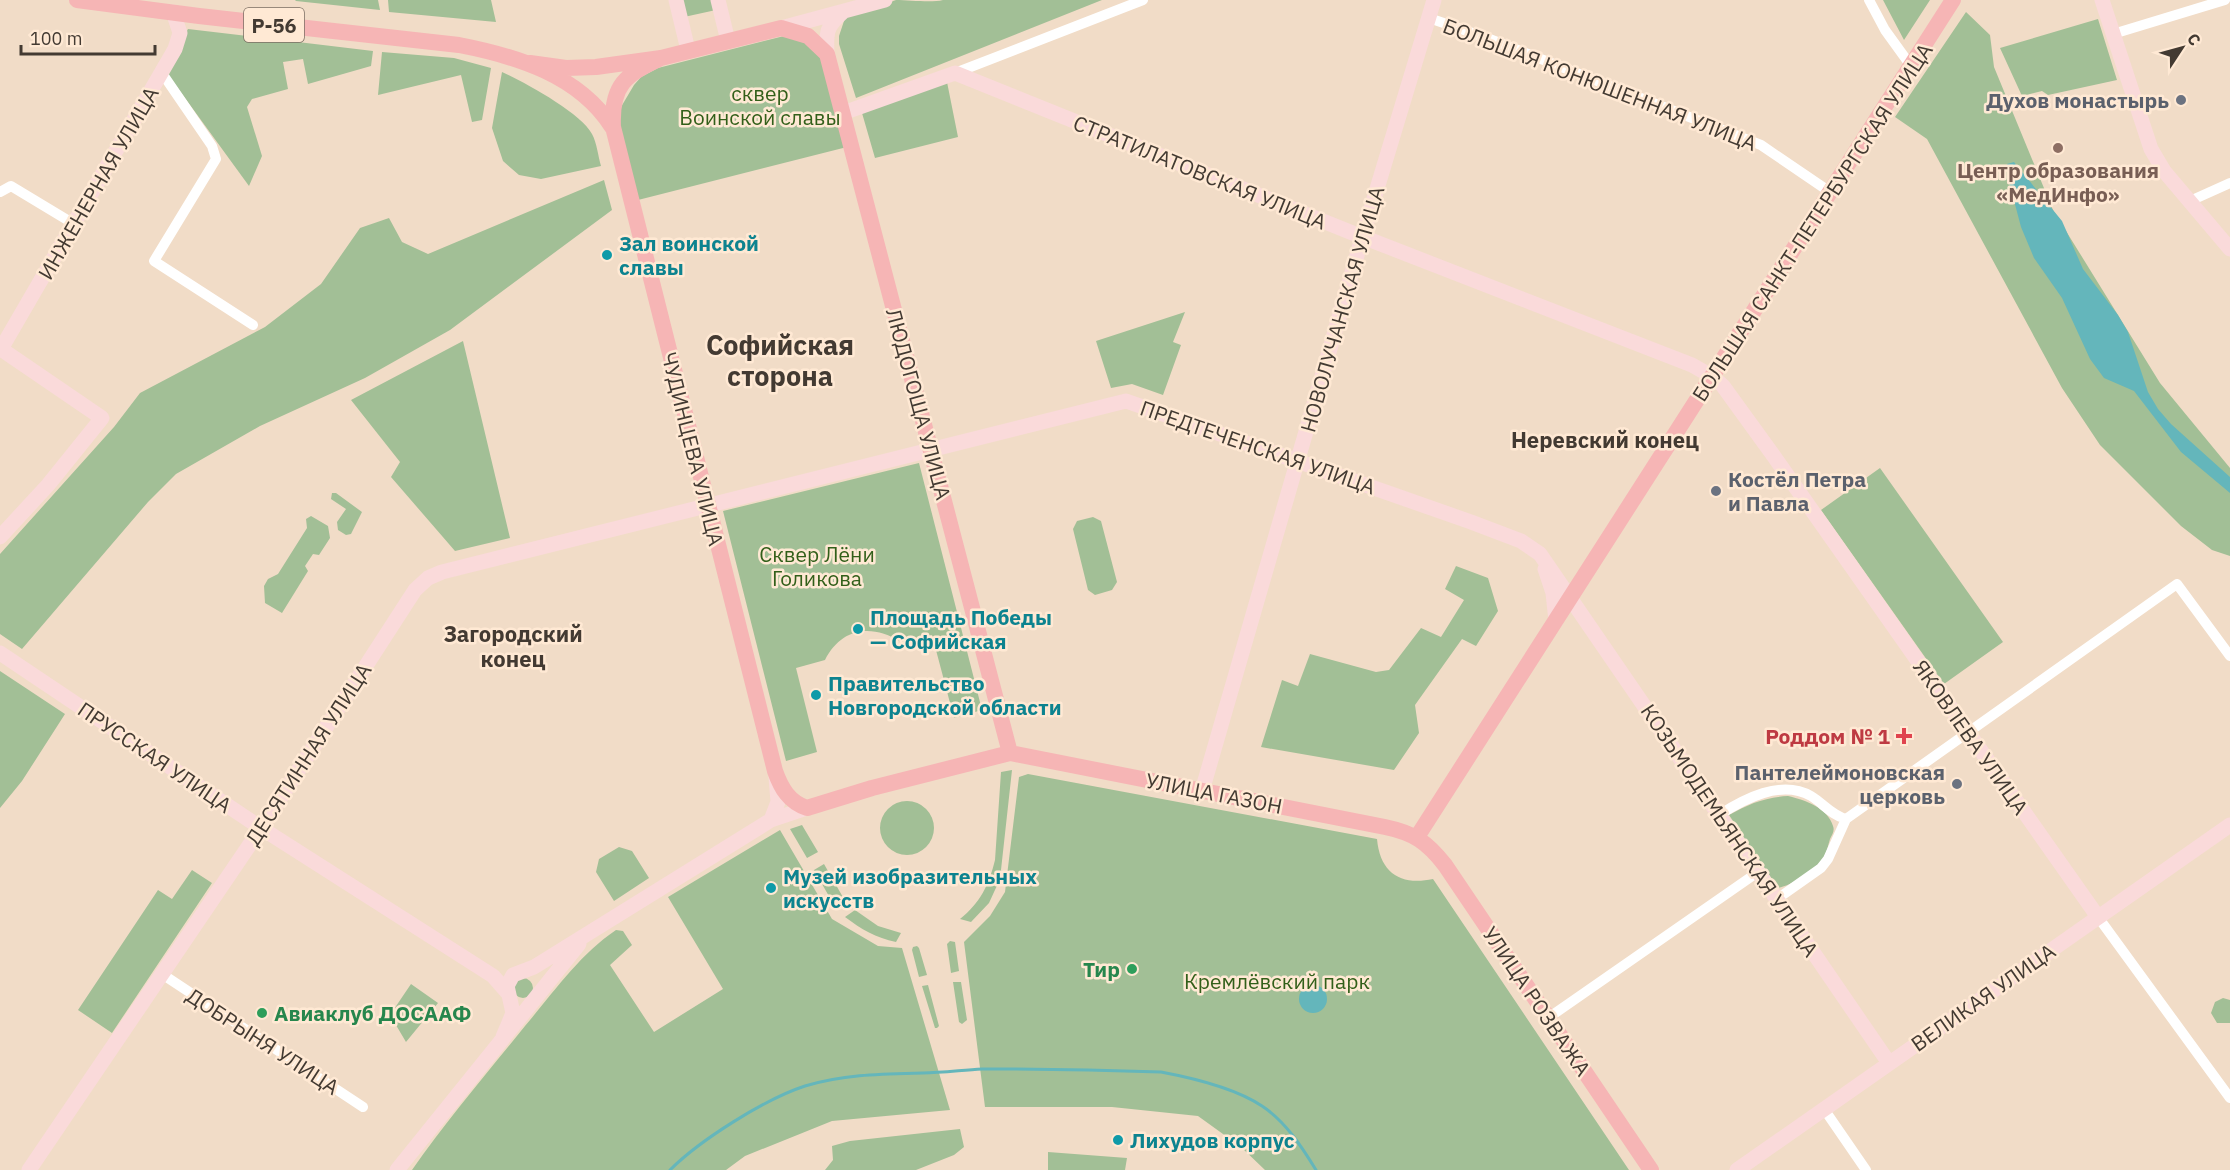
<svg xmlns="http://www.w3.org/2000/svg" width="2230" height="1170" viewBox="0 0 2230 1170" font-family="'IBM Plex Sans',sans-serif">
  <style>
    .green { fill: #a2bf96 }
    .water { fill: #64b6bb }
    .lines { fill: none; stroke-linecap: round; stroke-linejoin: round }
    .stream { stroke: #64b6bb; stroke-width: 3 }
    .street { stroke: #fff; stroke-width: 10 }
    .secondary { stroke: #fadada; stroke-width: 15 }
    .primary { stroke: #f6b5b5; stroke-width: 16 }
    .worship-dot { fill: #6b7280; stroke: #ffe9d4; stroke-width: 2 }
    .education-dot { fill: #8d6e63; stroke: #ffe9d4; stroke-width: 2 }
    .culture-dot { fill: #0f9aa8; stroke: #ffe9d4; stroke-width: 2 }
    .health-dot { fill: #e0444e; stroke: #ffe9d4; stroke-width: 2 }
    .leisure-dot { fill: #2e9e5b; stroke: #ffe9d4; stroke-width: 2 }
    .labels { text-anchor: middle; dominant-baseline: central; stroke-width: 5; stroke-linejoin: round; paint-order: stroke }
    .shield { fill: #ffe9d4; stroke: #7b6e63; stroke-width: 1.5 }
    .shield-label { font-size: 20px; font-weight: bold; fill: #433a32 }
    .street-label { font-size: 21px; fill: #433a32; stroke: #ffe9d4 }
    .park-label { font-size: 21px; fill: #325f19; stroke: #ffe9d4 }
    .worship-label { font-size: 21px; font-weight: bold; fill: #5b616d; stroke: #ffe9d4; text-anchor: end }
    .education-label { font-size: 21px; font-weight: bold; fill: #785e54; stroke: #ffe9d4 }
    .culture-label { font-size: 21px; font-weight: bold; fill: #0d838f; stroke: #ffe9d4; text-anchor: start }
    .health-label { font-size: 21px; font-weight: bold; fill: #be3a42; stroke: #ffe9d4; text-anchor: end }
    .leisure-label { font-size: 21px; font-weight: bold; fill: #27864d; stroke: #ffe9d4; text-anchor: end }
    .neighbourhood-label { font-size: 22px; font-weight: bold; fill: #433a32; stroke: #ffe9d4 }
    .district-label { font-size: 27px; font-weight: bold; fill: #433a32; stroke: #ffe9d4 }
  </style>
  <rect width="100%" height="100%" fill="#f1dcc7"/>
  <!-- green -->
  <path class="green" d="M295,0H378L380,10L296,1Z
    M388,0H491L496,22L389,12Z
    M679,0H713L716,10L684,17Z
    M896,0C910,0 931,3 943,0H1102L856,98L839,44V36L845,18Z
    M1883,0H1930L1904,40Z
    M1966,12L1990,35L1994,67L2053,210L2160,383L2230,468V556L2212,550L2181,526L2100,445L2062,388L1927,139L1895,117Z
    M2098,19L2117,80L2048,95L2042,91L2022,96L2000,48Z
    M188,29L373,51L371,66L308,84L303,59L283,62L288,89L252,99L247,107L262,156L249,186L166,72Z
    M784,36L805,42L823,59L847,147L638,200L619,122L621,107L634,85L641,77L658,68Z
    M382,52L454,58L491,68L482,120L472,122L461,75L378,95Z
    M502,72C524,82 581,113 592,134C597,143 598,156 601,166L541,179L519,175L503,161L492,128Z
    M947,82L958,137L875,158L862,113Z
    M604,180L612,210L450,330L365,378L260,426L176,474L148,502L22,649L0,634V554L114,427L140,393L265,327L321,284L360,228L389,218L402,242L428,254Z
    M1185,312L1173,342L1181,345L1163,395L1132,384L1111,388L1096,341Z
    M463,341L510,538L455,551L391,477L400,462L351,400Z
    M919,463L982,710L954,718L932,635L901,642C872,624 842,627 825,660L796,668L817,752L786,761L723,511Z
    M1880,468L2003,642L1944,684L1821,510Z
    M332,493H336L362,512L351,534L346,535L338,530L337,522L346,509L331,499Z
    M311,516L328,526L330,538L319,555L313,554L305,566L308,571L282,613L265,603L264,586L268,579L278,574L307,528L306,519Z
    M1093,517L1101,521L1117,582L1112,590L1095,595L1088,590L1073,529L1077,521Z
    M1456,566L1488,578L1498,611L1476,646L1462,639L1415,705L1419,733L1394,770L1261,747L1282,680L1298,686L1310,654L1376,672L1389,670L1421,628L1441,637L1464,600L1445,589Z
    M0,671L65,714L22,781L0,808Z
    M1012,770L1000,879L989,903L971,922L960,919C980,903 989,885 995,860L1001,772Z
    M1028,774L1377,839C1380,873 1401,886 1433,879L1629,1170H1265L1241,1147L1198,1116L1112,1107H985L964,942L990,916L1005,892L1019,777Z
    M1788,796C1805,800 1828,808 1833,826C1835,831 1832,835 1830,839C1828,845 1827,852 1824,857C1815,870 1793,885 1778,888L1729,815C1748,804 1766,797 1788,796Z
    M880 828a27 27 0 1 1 54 0a27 27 0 1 1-54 0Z
    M802,825L818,852L807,858L790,829Z
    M780,830L832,919L878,946L902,948L950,1110L832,1121L745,1156L726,1170H412C447,1120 487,1073 525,1026C554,992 579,955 616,930L623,931L632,945L610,965L654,1032L723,989L668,897Z
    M619,847L632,851L649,878L614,901L596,872L599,859Z
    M824,864L844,899L834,905L814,870Z
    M192,870L212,883L112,1033L78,1010L158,890L172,899Z
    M855,910L878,926L901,933L896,942C876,938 861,929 845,917Z
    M950,941L955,942L959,971L951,973L947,944Z
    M917,946L919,948L927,975L919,977L912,950L913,947Z
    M513 988a10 10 0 1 1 20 0a10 10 0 1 1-20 0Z
    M953,982H961L967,1020L962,1024L959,1022Z
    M411,984L438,1003L406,1042L390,1015Z
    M928,985L939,1026L937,1028H935L922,986Z
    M2223,998L2230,1000V1023H2217L2211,1013L2215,1002Z
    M960,1129L964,1147L954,1155L916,1170H825L833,1160L832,1146L850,1141Z
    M1048,1152L1127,1158L1125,1170H1048Z"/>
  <!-- water -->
  <path class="water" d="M2014,162L2062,221L2083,269L2118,315L2128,332L2148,392L2158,409L2171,424L2230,477V493L2181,452L2134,391L2104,378L2090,359L2062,298L2034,258L2021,227L2007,174V164Z
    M1299 999a14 14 0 1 1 28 0a14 14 0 1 1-28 0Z"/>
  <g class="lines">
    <!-- stream -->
    <path class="stream" d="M670,1170C700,1140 765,1099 805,1086C845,1074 882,1074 923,1073C943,1073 962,1070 982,1069C1042,1069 1101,1070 1161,1072C1193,1078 1235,1088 1262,1106C1285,1121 1302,1147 1316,1170"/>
    <!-- street -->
    <path class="street" d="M1869,0L1885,30L1911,66
      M1429,18L1487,38L1761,145L1830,192
      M2113,34L2225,0
      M162,73L212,146L216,159L154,261L253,325
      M955,73L1143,0
      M0,192L11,186L74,224
      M2190,201L2230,183
      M1719,815C1744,799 1781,779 1811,796C1823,803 1831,815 1846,819
      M1777,899L1821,868L1828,859L1846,819L2177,584L2230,656
      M2098,917L2230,1098
      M162,974L363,1107
      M1548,1018L1758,872
      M1824,1109L1866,1170"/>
    <!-- secondary -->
    <path class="secondary" d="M676,0L688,50
      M718,0L728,41
      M2102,0L2151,149L2164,171L2230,249
      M781,28L885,0
      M827,54C826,32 826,27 843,12
      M843,113L955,73L1355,234L1692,365L1713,377L1723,386L1773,455L2098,917
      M0,537L48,485L102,418L1,349L175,49L180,33L173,12
      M1545,569L1553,593L1556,621
      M0,653L261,828L493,976L507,992
      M1202,791L1360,245L1434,0
      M771,820L778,802L776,777
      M503,1037L513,1013L507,986L513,975L534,967L771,820L807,808
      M29,1170L261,828L415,590L428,578L442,572L1126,401L1471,522L1521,541L1540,554L1889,1063
      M397,1170L579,944
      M1737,1170L2230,825"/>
    <!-- primary -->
    <path class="primary" d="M77,0L199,16L459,45C516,56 579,75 612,127
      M661,58C625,75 611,85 613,127L775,771C781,788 789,802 807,808L872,788L1010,753L1385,827C1414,833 1427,842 1445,865L1651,1170
      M530,63L566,68L596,67L661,58L781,28L808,36L827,54L1010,753
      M1417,837L1953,0"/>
  </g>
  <!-- markers -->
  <g class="worship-dot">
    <circle cx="2181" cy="100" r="6"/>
    <circle cx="1716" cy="491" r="6"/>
    <circle cx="1957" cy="784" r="6"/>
  </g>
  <circle class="education-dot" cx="2058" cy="148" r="6"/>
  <g class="culture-dot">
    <circle cx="607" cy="255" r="6"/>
    <circle cx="858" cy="629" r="6"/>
    <circle cx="816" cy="695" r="6"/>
    <circle cx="771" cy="888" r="6"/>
    <circle cx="1118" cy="1140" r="6"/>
  </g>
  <path class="health-dot" d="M1901 727h6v6h6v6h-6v6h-6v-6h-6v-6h6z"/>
  <g class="leisure-dot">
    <circle cx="1132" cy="969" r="6"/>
    <circle cx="262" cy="1013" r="6"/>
  </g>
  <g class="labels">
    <!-- shield labels -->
    <rect class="shield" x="244" y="8" width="60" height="34" rx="4.5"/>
    <g class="shield-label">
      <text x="274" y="25">Р-56</text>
    </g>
    <!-- street labels -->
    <g class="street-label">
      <text transform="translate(1600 84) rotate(21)">БОЛЬШАЯ КОНЮШЕННАЯ УЛИЦА</text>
      <text transform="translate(1200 172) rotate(22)">СТРАТИЛАТОВСКАЯ УЛИЦА</text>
      <text transform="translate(98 183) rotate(-60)">ИНЖЕНЕРНАЯ УЛИЦА</text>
      <text transform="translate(1812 222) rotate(-57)">БОЛЬШАЯ САНКТ-ПЕТЕРБУРГСКАЯ УЛИЦА</text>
      <text transform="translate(1342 309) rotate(-74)">НОВОЛУЧАНСКАЯ УЛИЦА</text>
      <text transform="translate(919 404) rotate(75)">ЛЮДОГОЩА УЛИЦА</text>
      <text transform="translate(1258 447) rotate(19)">ПРЕДТЕЧЕНСКАЯ УЛИЦА</text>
      <text transform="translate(693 449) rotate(76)">ЧУДИНЦЕВА УЛИЦА</text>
      <text transform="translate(1971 737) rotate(55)">ЯКОВЛЕВА УЛИЦА</text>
      <text transform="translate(308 754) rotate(-57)">ДЕСЯТИННАЯ УЛИЦА</text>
      <text transform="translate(155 757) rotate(34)">ПРУССКАЯ УЛИЦА</text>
      <text transform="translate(1214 793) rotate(11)">УЛИЦА ГАЗОН</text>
      <text transform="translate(1730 830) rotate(56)">КОЗЬМОДЕМЬЯНСКАЯ УЛИЦА</text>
      <text transform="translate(1983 997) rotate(-35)">ВЕЛИКАЯ УЛИЦА</text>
      <text transform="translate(1537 1001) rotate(56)">УЛИЦА РОЗВАЖА</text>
      <text transform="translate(263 1041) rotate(33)">ДОБРЫНЯ УЛИЦА</text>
    </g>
    <!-- park labels -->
    <g class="park-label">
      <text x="760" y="93">сквер<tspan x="760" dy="24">Воинской славы</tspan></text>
      <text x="817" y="554">Сквер Лёни<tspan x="817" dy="24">Голикова</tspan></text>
      <text x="1277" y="981">Кремлёвский парк</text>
    </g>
    <!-- worship labels -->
    <g class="worship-label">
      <text x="2169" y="100">Духов монастырь</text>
      <text x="1728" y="479" text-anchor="start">Костёл Петра<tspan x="1728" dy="24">и Павла</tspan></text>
      <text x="1945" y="772">Пантелеймоновская<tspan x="1945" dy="24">церковь</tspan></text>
    </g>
    <!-- education labels -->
    <g class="education-label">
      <text x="2058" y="170">Центр образования<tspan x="2058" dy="24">«МедИнфо»</tspan></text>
    </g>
    <!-- culture labels -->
    <g class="culture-label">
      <text x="619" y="243">Зал воинской<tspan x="619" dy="24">славы</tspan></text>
      <text x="870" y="617">Площадь Победы<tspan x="870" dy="24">— Софийская</tspan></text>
      <text x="828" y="683">Правительство<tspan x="828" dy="24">Новгородской области</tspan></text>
      <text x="783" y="876">Музей изобразительных<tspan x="783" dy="24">искусств</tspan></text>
      <text x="1130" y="1140">Лихудов корпус</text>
    </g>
    <!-- health labels -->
    <g class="health-label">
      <text x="1890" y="736">Роддом № 1</text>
    </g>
    <!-- leisure labels -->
    <g class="leisure-label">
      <text x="1120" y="969">Тир</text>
      <text x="274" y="1013" text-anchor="start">Авиаклуб ДОСААФ</text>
    </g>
    <!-- neighbourhood labels -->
    <g class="neighbourhood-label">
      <text x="1605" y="439">Неревский конец</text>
      <text x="513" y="633">Загородский<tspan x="513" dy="25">конец</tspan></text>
    </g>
    <!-- district labels -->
    <g class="district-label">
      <text x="780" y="344">Софийская<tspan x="780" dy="31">сторона</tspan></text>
    </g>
  </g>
  <!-- north arrow -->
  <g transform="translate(2182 48) rotate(54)" stroke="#ffe9d4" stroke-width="4.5" paint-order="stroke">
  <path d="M0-4.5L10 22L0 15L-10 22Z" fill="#433a32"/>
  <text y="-9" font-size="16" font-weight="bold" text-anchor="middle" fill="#433a32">С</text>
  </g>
  <!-- scale -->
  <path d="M21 45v9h134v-9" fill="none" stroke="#433a32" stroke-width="3"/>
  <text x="30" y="45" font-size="18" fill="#433a32" stroke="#ffe9d4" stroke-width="4.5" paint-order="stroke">100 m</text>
</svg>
